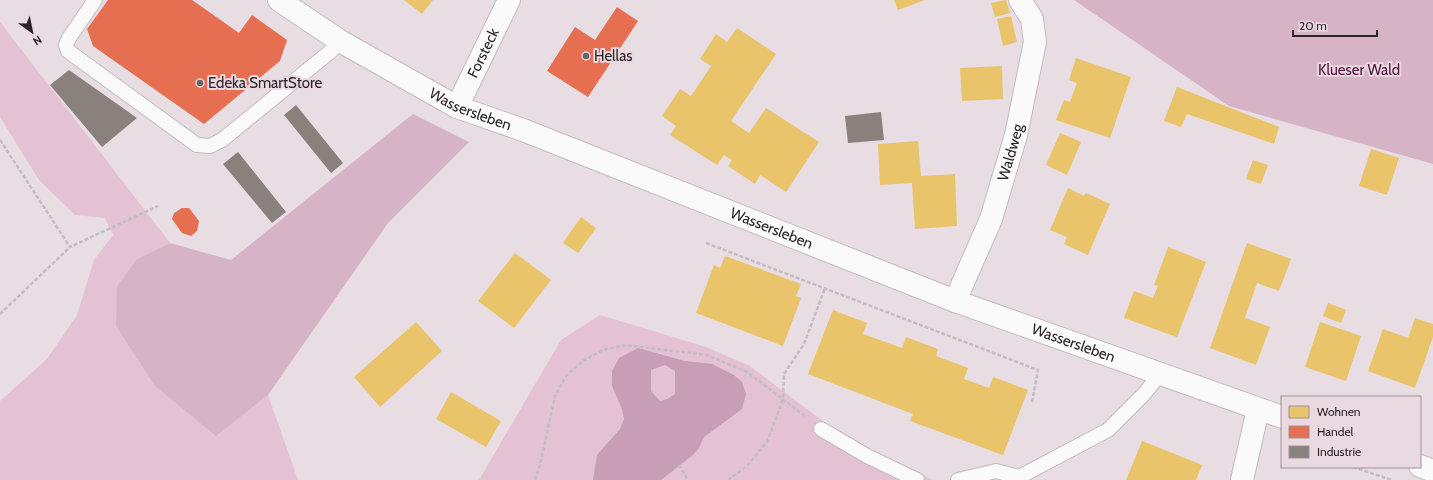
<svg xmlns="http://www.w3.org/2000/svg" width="1433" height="480" viewBox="0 0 1433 480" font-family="Cabin,sans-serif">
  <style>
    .green { fill: #e4c2d4 }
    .forest { fill: #d6b4c6 }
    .water { fill: #c79eb4; fill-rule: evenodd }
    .homes { fill: #e9c46a }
    .shops { fill: #e76f51 }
    .industry { fill: #8a817c }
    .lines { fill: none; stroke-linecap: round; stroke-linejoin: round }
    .lane-casing { stroke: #c2bbbf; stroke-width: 16 }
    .street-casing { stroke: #c2bbbf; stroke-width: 24 }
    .secondary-casing { stroke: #c2bbbf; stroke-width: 24 }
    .path { stroke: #c3bec1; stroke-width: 2.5; stroke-dasharray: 4 2; stroke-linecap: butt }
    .lane { stroke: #fbfafb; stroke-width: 14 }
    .street { stroke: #fbfafb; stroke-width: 22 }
    .secondary { stroke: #fbfafb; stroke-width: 22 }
    .poi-dot { fill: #6c6568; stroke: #ebd9e2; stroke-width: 1.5 }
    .labels { text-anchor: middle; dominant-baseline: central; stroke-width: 4; stroke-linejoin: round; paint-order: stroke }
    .street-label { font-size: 15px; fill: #2a2427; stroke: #ebd9e2 }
    .poi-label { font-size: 15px; fill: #2a2427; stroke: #ebd9e2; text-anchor: start }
    .park-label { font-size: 15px; fill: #51103a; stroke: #ebd9e2 }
  </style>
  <rect width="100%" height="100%" fill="#e7dde2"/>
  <!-- green -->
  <path class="green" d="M0,22L170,243L137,259L216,435L268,395L298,480H0V401L47,359L77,315L94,260L113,235L105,218L75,215L39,180L0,117Z
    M600,315L706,347L750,366L824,422L871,450L933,480H479L561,340Z"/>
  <!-- forest -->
  <path class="forest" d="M1074,0H1433V164L1229,106Z
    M413,114L469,142L388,223L268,395L216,436L155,386L116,326L117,286L137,259L170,243L231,260Z"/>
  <!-- water -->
  <path class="water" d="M638,348L685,361L712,364L734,375L742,382L746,394L742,409L704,437L699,448L693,455L661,480H593L597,455L620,429L624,419L622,409L612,386V371L619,358ZM665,365L675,371V394L667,399L660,401L651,391V370Z"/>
  <!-- homes -->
  <path class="homes" d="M404,0H433L422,14Z
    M894,0H925L898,10Z
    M1006,0L1010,13L995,17L991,3Z
    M1011,16L1017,42L1003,46L997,19Z
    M737,28L776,54L731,121L749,133L766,108L819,142L786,192L760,175L755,184L728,166L732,160L724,155L717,165L670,135L676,126L662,116L680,89L691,96L711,66L700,59L716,34L727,42Z
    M1076,58L1131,77L1110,138L1056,120L1064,100L1070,102L1077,83L1069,80Z
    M1002,66L1003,99L962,101L960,68Z
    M1177,87L1279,127L1274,144L1187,114L1181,127L1164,121Z
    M1060,133L1081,142L1067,175L1046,165Z
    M918,141L921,176L955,174L957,226L915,229L912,183L880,185L878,144Z
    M1371,149L1399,158L1387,195L1359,186Z
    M1253,160L1268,165L1261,184L1246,179Z
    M1068,188L1084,196L1086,193L1110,204L1088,255L1064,244L1067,237L1050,230Z
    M581,217L596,228L578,253L563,243Z
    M1247,243L1291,259L1279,291L1257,283L1245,318L1270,327L1256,365L1210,348Z
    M1168,247L1206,262L1177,337L1124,318L1134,291L1153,298L1158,286L1154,285Z
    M515,253L551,280L514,328L478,301Z
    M725,256L801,284L796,296L801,298L783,346L696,313L714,265L720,268Z
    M1328,303L1346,310L1341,323L1323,316Z
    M833,310L867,323L863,334L902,348L906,337L938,349L936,356L968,368L964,379L989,388L993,377L1028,390L1003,455L910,421L913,414L808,374Z
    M1415,318L1433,324V337L1415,388L1368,371L1383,329L1408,338Z
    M416,322L442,351L380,407L354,377Z
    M1320,322L1361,336L1346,381L1305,367Z
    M451,392L501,421L486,447L436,419Z
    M1142,441L1202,465L1196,480H1126Z"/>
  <!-- shops -->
  <path class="shops" d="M108,0H192L239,33L252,15L287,40L280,61L204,124L93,46L87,29Z
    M617,7L638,21L588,97L547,71L575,27L595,40Z
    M182,208H189L199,221L197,231L191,236L182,233L172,219L174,213Z"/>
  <!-- industry -->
  <path class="industry" d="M69,70L137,118L102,147L50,85Z
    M296,105L343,163L331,173L284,115Z
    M881,112L884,140L848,143L845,116Z
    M238,152L286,212L272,223L223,164Z"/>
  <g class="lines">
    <!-- lane casing -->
    <g class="lane-casing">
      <path id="lane" d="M95,0L69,38L66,45L68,51L197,145L210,146L222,140L331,51L340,41
        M821,429L867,456L917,480
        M958,480L996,471L1019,477L1108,430L1144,394L1160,374"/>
    </g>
    <!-- street casing -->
    <g class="street-casing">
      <g id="street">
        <path id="s1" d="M457,107L509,0"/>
        <path id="s2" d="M955,301L991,219L1016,135L1035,42L1032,19L1020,0"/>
        <path d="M1242,480L1258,409"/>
      </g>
    </g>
    <!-- secondary casing -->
    <g class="secondary-casing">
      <g id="secondary">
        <path id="s3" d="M279,0L340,41L457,107L523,130L955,301L1282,417"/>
        <path d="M1420,466L1433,471"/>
      </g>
    </g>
    <!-- path -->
    <path class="path" d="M0,140L70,247L158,206
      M706,243L1038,370L1032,402
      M0,314L70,247
      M679,465L688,480
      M1353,467L1392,480
      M535,480L540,465L555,396L566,376L583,361L603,350L625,345L707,355L747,372L805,416
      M728,480L747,466L767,442L783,399L784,374L804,344L825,288"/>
    <!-- lane -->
    <use href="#lane" class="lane"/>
    <!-- street -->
    <use href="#street" class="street"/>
    <!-- secondary -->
    <use href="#secondary" class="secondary"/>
  </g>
  <!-- markers -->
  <g class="poi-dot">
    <circle cx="586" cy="56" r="4"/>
    <circle cx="200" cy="83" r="4"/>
  </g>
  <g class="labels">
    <!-- street labels -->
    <g class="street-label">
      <text stroke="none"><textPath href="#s1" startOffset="60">Forsteck</textPath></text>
      <text stroke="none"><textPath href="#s3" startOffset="221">Wassersleben</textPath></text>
      <text stroke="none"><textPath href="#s2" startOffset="159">Waldweg</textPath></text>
      <text stroke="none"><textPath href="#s3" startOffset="545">Wassersleben</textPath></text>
      <text stroke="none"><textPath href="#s3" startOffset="868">Wassersleben</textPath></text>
    </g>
    <!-- poi labels -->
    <g class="poi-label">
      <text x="594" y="56">Hellas</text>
      <text x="208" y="83">Edeka SmartStore</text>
    </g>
    <!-- park labels -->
    <g class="park-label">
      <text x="1359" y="70">Klueser Wald</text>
    </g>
  </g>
  <!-- legend -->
  <rect x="1281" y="396" width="140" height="72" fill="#ebd9e2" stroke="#9e9197"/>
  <rect x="1289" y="406" width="20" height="12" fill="#e9c46a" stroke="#9e9197"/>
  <text x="1317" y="416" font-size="12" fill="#2a2427">Wohnen</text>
  <rect x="1289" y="426" width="20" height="12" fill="#e76f51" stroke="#9e9197"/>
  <text x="1317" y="436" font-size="12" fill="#2a2427">Handel</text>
  <rect x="1289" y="446" width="20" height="12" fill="#8a817c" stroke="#9e9197"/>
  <text x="1317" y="456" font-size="12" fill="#2a2427">Industrie</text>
  <!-- north arrow -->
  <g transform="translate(32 32) rotate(147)" stroke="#ebd9e2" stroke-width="3" paint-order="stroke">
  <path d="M0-3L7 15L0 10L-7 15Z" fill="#2a2427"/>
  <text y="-6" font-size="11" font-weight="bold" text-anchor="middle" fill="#2a2427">N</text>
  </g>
  <!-- scale -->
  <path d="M1293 30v6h84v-6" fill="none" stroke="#2a2427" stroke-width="2"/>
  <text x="1299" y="30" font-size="12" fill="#2a2427" stroke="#ebd9e2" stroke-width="3" paint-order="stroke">20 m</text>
</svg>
